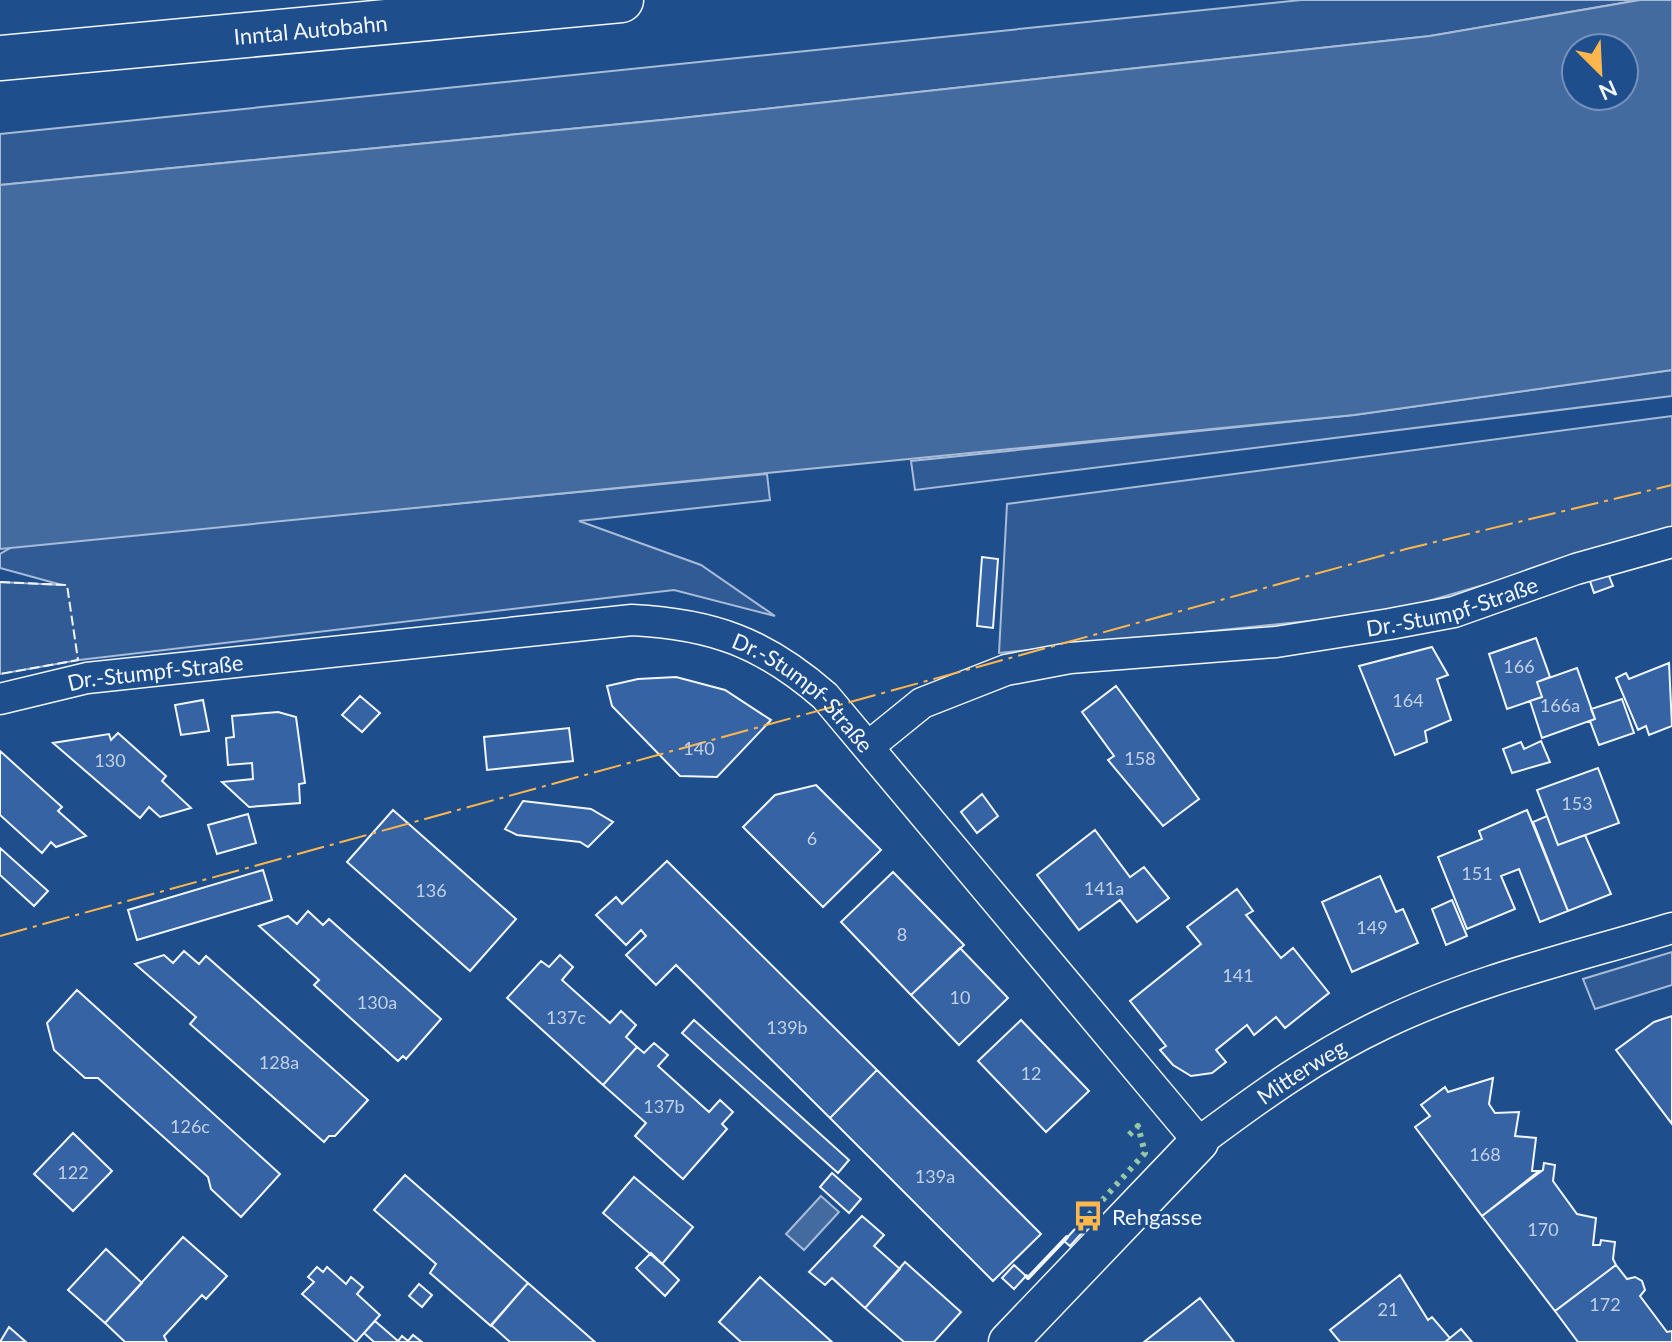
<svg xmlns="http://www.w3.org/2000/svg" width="1672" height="1342" viewBox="0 0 1672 1342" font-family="Lato,sans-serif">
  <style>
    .built { fill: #305b95; stroke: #a8bbd7; stroke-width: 2 }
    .water { fill: #446ba0; stroke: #a8bbd7; stroke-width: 2; fill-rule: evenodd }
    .building { fill: #3563a3; stroke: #f2f6ff; stroke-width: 2 }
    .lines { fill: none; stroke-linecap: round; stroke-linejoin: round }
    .minor-casing { stroke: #f2f6ff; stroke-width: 33 }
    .tertiary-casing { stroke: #f2f6ff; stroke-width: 41 }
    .motorway-casing { stroke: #f2f6ff; stroke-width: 47 }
    .minor { stroke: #1f4e8c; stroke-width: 30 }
    .tertiary { stroke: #1f4e8c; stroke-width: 38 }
    .motorway { stroke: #1f4e8c; stroke-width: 44 }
    .hedge { stroke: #97c8a6; stroke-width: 6; stroke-dasharray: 4 6; stroke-linecap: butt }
    .fence { stroke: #f2f6ff; stroke-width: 2; stroke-dasharray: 10 4; stroke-linecap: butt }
    .wall { stroke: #f2f6ff; stroke-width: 4 }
    .power { stroke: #ffb74d; stroke-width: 2; stroke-dasharray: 28 6 4 6; stroke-linecap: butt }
    .labels { text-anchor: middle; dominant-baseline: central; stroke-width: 6; stroke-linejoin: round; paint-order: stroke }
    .number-label { font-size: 18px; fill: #c3d1e8 }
    .street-label { font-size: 22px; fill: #f2f6ff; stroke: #1f4e8c }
    .poi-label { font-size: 22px; fill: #f2f6ff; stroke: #1f4e8c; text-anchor: start }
  </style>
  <rect width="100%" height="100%" fill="#1f4e8c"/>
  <!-- built -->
  <path class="built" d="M1301,0H1640L1430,36L672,119L0,185V134Z
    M1672,370V396L915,490L911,461L1354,415Z
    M1672,416V530L1387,613L999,653L1007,504Z
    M767,474L770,500L579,521L701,565L775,616L674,590L79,660L0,674V582L62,585L0,568V554L14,546Z
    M1672,952V985L1595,1009L1583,979Z"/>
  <!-- water -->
  <path class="water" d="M1640,0H1672V370L1354,415L0,549V185L672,119L1430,36ZM1624,48V96H1576V48Z
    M821,1196L839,1212L804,1250L786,1234Z"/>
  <!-- building -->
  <path class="building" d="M982,557L998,559L993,628L977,626Z
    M1607,571L1613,586L1594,593L1589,578Z
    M1536,638L1550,677L1537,682L1542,697L1507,709L1489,654Z
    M1432,647L1448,675L1437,679L1451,720L1425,731L1427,742L1395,755L1359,666Z
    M1669,663L1672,726L1649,735L1646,726L1638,730L1616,678L1626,673L1629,679Z
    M1577,668L1595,719L1542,738L1530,701L1542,697L1537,682Z
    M676,677L725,690L771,720L717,777L680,776L612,706L607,686L638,679Z
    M1116,686L1199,799L1163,826L1108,760L1114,756L1082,712Z
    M360,696L380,713L362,732L342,715Z
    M1622,699L1634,733L1599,745L1590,721L1595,719L1591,709Z
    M203,700L209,731L181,735L175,705Z
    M278,712L296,717L305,783L299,784L300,803L249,807L222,782L253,779L252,763L228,765L226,738L234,737L232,716Z
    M569,728L573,761L487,770L484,737Z
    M118,733L166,776L162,781L191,808L160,817L149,807L140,818L53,743L109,734L111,740Z
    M1541,741L1550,762L1512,773L1503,749L1521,742L1524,749Z
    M0,751L62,807L58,811L86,836L56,847L51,842L42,853L0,815Z
    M1598,768L1619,823L1558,845L1537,790Z
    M816,785L881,850L823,907L743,827L775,795Z
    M982,794L998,816L977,833L961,812Z
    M523,801L591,809L613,822L588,847L580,842L517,835L505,829Z
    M393,810L516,919L470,971L347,862Z
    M1527,810L1568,911L1540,922L1519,869L1501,876L1515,909L1467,929L1438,857L1482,839L1479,831Z
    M248,814L256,843L217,854L208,825Z
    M1547,816L1558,845L1585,835L1611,894L1568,911L1533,822Z
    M1095,830L1130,877L1144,867L1169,898L1137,922L1120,900L1079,930L1037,875Z
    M0,848L48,891L34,906L0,875Z
    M667,861L877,1070L830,1118L676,965L656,985L626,955L646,936L641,930L626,945L596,915L616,897L622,904Z
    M263,870L272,900L137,940L128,910Z
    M893,872L964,945L911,995L841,922Z
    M1380,876L1396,912L1403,909L1418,943L1352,972L1322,902Z
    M1237,889L1253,911L1246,915L1281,958L1293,948L1329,993L1285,1028L1276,1017L1254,1035L1247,1025L1216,1050L1226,1062L1212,1073L1191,1076L1173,1065L1160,1050L1166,1046L1130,1001L1201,944L1187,927Z
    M1452,900L1467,936L1446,945L1432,909Z
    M308,911L323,925L329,919L441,1019L406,1059L403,1056L398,1061L314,985L319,980L259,926L288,916L297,924Z
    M960,948L1008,998L959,1045L911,995Z
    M184,951L199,964L206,956L368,1100L335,1136H329L324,1142L190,1024L196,1017L135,964L164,955L173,963Z
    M560,955L573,967L562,980L610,1023L621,1011L636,1025L626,1037L637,1047L603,1085L507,998L541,961L549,967Z
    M77,990L280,1174L241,1217L211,1189L208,1177L98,1078H85L54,1050L47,1023Z
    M1672,1016V1124L1616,1050L1654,1022Z
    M694,1020L849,1160L838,1173L682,1033Z
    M1021,1020L1089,1091L1046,1132L978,1061Z
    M654,1043L668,1055L658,1066L709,1112L720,1100L733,1112L722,1124L727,1129L683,1179L635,1136L646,1123L603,1085L637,1047L644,1053Z
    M877,1070L1041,1234L993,1281L830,1118Z
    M1493,1078L1489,1104L1495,1113L1519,1112L1515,1136L1536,1138L1532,1171H1539L1482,1216L1415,1127L1430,1116L1421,1105L1445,1087L1448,1092Z
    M73,1133L112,1171L73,1211L34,1174Z
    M1544,1163L1555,1165L1553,1181L1577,1214L1596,1218L1593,1245H1600L1601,1240L1615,1242L1613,1259L1616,1265L1555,1311L1482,1216L1543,1170Z
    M832,1173L861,1199L849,1213L820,1187Z
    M405,1175L528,1283L491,1326L430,1273L436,1264L374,1210Z
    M634,1177L693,1227L662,1264L603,1213Z
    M862,1216L884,1235L874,1246L900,1269L865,1308L832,1278L825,1285L809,1272Z
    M1084,1219L1090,1224L1070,1246L1064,1241Z
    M183,1237L227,1276L206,1299L202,1295L164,1336L167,1342H125L105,1323Z
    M106,1249L142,1283L105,1323L68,1290Z
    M651,1253L679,1280L665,1296L636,1268Z
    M905,1262L961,1312L934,1342H904L865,1308Z
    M1014,1265L1026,1276L1014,1289L1002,1278Z
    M1616,1265L1627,1279L1635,1277L1642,1281L1645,1290L1640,1296L1667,1332L1672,1331V1342H1578L1555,1311Z
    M317,1267L323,1272L327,1267L346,1284L351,1277L363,1287L357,1294L380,1315L356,1342L302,1294L314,1282L308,1277Z
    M1400,1275L1428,1320L1432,1317L1450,1338L1445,1342H1340L1330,1330Z
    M760,1277L832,1342H741L719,1322Z
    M528,1283L595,1342H510L491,1325Z
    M419,1284L432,1295L422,1307L409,1296Z
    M1200,1298L1234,1342H1144Z
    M375,1321L398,1341L402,1336L408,1341L413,1335L422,1342H374L364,1333Z
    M9,1327L26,1342H0Z
    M1461,1329L1472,1342H1445L1450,1338Z"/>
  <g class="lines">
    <!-- minor casing -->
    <g class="minor-casing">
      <g id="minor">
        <path id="s1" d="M0,699L87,678L632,620C713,624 764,643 825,696L1199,1142C1258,1098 1317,1055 1383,1024C1474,980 1576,957 1672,928"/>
        <path id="s2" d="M869,746L922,703L1006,670L1070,658L1276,642L1390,624L1454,612L1576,569L1672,542"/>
      </g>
    </g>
    <!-- tertiary casing -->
    <g class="tertiary-casing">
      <path id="tertiary" d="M1008,1342L1199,1142"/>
    </g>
    <!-- motorway casing -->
    <g class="motorway-casing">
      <g id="motorway">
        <path id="s3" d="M0,58L621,0"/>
      </g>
    </g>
    <!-- minor -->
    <use href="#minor" class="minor"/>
    <!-- tertiary -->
    <use href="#tertiary" class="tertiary"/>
    <!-- motorway -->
    <use href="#motorway" class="motorway"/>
    <!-- hedge -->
    <path class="hedge" d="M1089,1215L1145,1153L1138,1126L1128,1136"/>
    <!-- fence -->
    <path class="fence" d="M0,582L67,585L78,660L0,674"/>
    <!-- wall -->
    <path class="wall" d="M1026,1276L1028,1278L1067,1237"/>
    <!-- power -->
    <path class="power" d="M0,936L1406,549L1672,485"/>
  </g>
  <!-- icons -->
  <defs>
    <g id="bus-bare" transform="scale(2.4)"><path d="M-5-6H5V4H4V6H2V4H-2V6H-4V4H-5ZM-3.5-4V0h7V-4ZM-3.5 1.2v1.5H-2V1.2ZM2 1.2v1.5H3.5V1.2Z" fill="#ffb74d" stroke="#1f4e8c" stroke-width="2.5" paint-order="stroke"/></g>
  </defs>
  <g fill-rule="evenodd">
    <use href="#bus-bare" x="1088" y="1216"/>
  </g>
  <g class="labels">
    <!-- number labels -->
    <g class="number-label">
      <text x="1519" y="666">166</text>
      <text x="1408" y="700">164</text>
      <text x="1560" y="705">166a</text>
      <text x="699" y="748">140</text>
      <text x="1140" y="758">158</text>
      <text x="110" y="760">130</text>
      <text x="1577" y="803">153</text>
      <text x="812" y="838">6</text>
      <text x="1477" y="873">151</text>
      <text x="1104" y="888">141a</text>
      <text x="431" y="890">136</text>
      <text x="1372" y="927">149</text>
      <text x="902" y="934">8</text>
      <text x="1238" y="975">141</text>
      <text x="960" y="997">10</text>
      <text x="377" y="1002">130a</text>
      <text x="566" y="1017">137c</text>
      <text x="787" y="1027">139b</text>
      <text x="279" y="1062">128a</text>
      <text x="1031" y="1073">12</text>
      <text x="664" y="1106">137b</text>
      <text x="190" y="1126">126c</text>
      <text x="1485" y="1154">168</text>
      <text x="73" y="1172">122</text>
      <text x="935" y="1176">139a</text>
      <text x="1543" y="1229">170</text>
      <text x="1605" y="1304">172</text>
      <text x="1388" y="1309">21</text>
    </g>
    <!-- street labels -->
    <g class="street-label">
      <text stroke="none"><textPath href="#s3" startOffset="312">Inntal Autobahn</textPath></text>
      <text stroke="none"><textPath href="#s2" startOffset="610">Dr.-Stumpf-Straße</textPath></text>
      <text stroke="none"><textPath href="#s1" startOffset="158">Dr.-Stumpf-Straße</textPath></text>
      <text stroke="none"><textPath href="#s1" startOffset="830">Dr.-Stumpf-Straße</textPath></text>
      <text stroke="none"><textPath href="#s1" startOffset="1556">Mitterweg</textPath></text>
    </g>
    <!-- poi labels -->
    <g class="poi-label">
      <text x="1112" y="1216">Rehgasse</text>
    </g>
  </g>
  <!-- north arrow -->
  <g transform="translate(1600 72) rotate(156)"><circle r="38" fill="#1f4e8c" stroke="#7391ba" stroke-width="2"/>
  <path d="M0-6L14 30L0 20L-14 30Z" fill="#ffb74d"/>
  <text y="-12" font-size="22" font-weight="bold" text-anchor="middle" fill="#f2f6ff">N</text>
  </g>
</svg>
